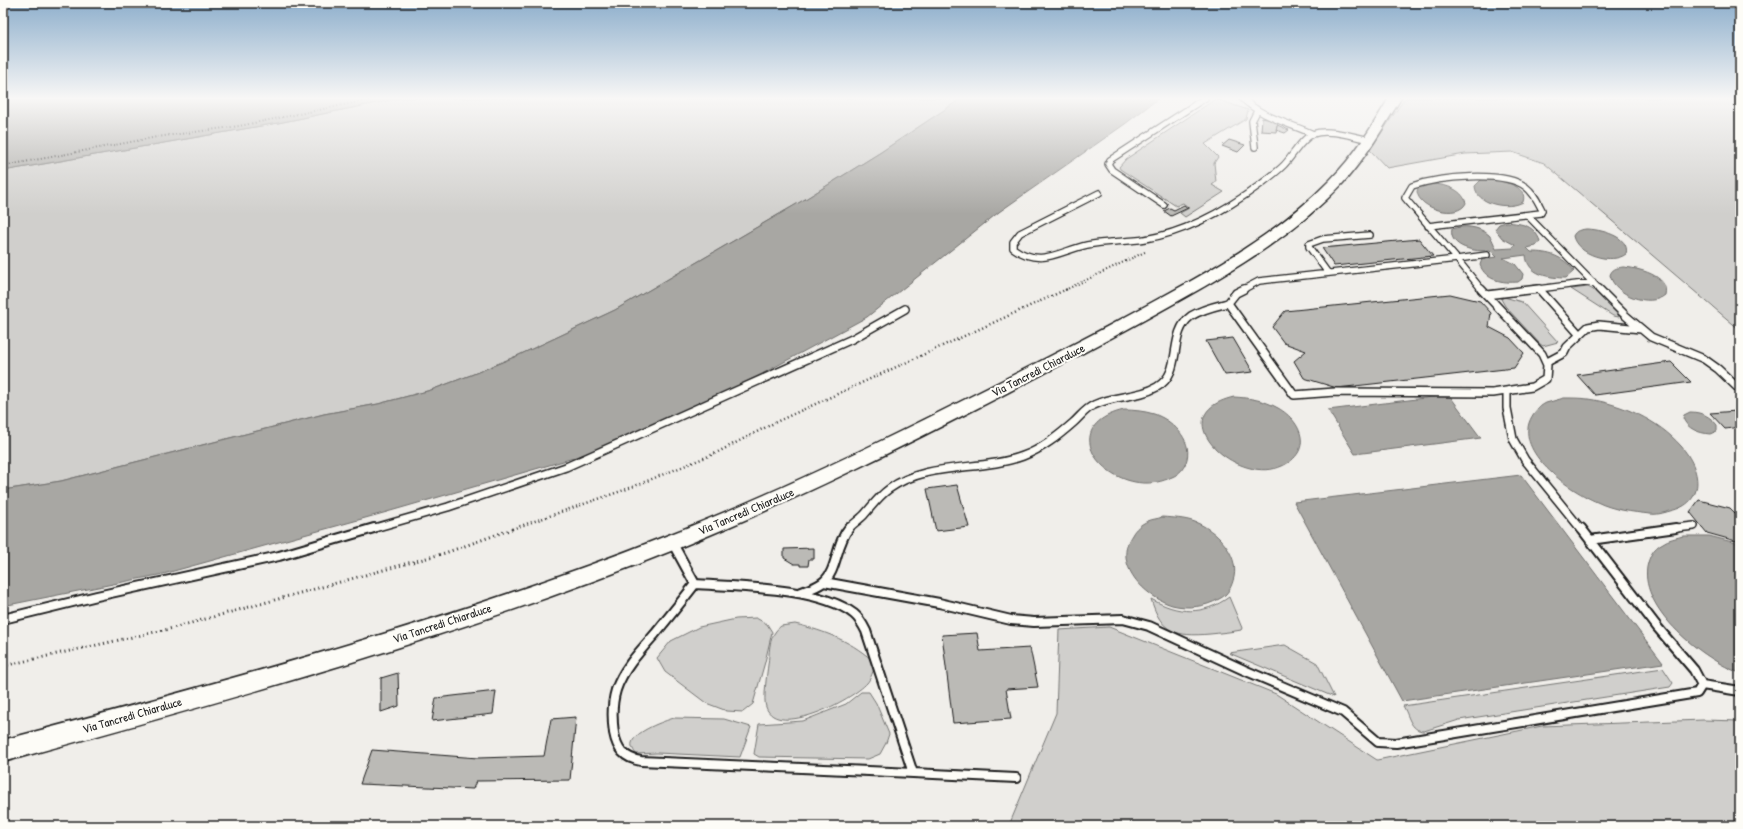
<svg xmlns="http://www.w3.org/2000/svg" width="1743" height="829" viewBox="0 0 1743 829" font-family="'Patrick Hand',sans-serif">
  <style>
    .green { fill: #d0cfcc; stroke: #767674 }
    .water { fill: #a8a7a3; stroke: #706f6d }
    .building { fill: #bbbab6; stroke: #1c1c1c }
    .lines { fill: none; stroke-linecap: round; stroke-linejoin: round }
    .service-far2-casing { stroke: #1c1c1c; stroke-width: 8 }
    .service-far1-casing { stroke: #1c1c1c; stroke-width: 10 }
    .service-casing { stroke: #1c1c1c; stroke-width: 12 }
    .tertiary-casing { stroke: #1c1c1c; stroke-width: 3 }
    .path-far2 { stroke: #1c1c1c; stroke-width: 2; stroke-dasharray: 1 2.5; stroke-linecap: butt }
    .path-far1 { stroke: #1c1c1c; stroke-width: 2.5; stroke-dasharray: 1 3; stroke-linecap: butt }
    .path { stroke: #1c1c1c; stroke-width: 3; stroke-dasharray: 1 3.5; stroke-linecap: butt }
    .service-far2 { stroke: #fdfcf7; stroke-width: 5.5 }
    .service-far1 { stroke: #fdfcf7; stroke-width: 7 }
    .service { stroke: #fdfcf7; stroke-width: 8 }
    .tertiary { fill: #fdfcf7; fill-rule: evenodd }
    .labels { text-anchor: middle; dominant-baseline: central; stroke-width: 4; stroke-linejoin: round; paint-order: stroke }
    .street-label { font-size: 12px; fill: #1c1c1c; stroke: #fdfcf7 }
  </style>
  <rect width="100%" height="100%" fill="#f0eeea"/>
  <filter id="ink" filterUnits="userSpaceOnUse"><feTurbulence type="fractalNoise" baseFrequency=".025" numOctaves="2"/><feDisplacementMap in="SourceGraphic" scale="8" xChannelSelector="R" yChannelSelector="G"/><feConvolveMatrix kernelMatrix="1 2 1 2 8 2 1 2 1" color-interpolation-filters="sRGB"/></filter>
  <g filter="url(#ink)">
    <!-- green -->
    <path class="green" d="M401,98H962L881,152L807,198L615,310L519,355L471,375L431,390L378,404L324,414L61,481L3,490V171L278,123Z
      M1405,98H1740V330L1544,163L1512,152L1465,154L1387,168L1370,150Z
      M1214,100H1219L1248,110L1246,119L1205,144L1218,157L1214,163L1216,182L1212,185L1224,192L1185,217L1180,213L1189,208L1183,203L1176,206L1120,169L1119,167L1126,159Z
      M1588,287C1597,291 1616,307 1619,317L1613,316L1571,289Z
      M1504,297L1522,302L1558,342L1543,346L1540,344L1505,306L1501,299Z
      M1229,597L1242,628L1241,630C1231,632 1220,633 1210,634C1176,637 1161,633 1151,599C1178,614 1203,616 1229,597Z
      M756,618L767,624L772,632L765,662L753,704L743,712L727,711L706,703L665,672L657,658L671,641L699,627L736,619Z
      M795,624C825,631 854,642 876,664C873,670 871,679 867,683C852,700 777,739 766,707C763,700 767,673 768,665C770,650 768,636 781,626Z
      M1109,627L1276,694L1377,760L1542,726L1703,720L1740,721V826H914V823H1010L1056,713L1059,630Z
      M1285,645L1317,663L1334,697L1229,653Z
      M1663,668L1673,683L1670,687L1459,720L1424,731C1410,731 1409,715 1403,706Z
      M861,692H869L876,703L889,734L886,743L880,754L868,759L759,757L754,754L759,724L803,721L846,704Z
      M674,718L724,719L751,727L740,757L657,753L636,754C634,751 631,747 632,743C635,731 664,721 674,718Z"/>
    <!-- water -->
    <path class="water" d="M22,98H401L278,123L3,171V101Z
      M962,98H1159L1125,124L999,212L867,317L760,375L665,422L577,457L387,512L163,574L3,606V490L61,481L324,414L378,404L431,390L471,375L519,355L615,310L807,198L881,152Z
      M1488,179C1499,180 1529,185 1523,202C1509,210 1476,205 1475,186L1481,180Z
      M1430,184C1443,184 1462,188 1466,203C1458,220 1418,209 1417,191L1419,187Z
      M1507,222C1523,224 1534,225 1540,241L1536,246L1527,248L1531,252C1549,252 1563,256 1574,271L1566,278C1550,278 1527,275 1526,255L1503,258L1515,264L1523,274L1522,279L1518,282C1503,283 1486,281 1480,265L1482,259L1497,257L1490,250C1476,253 1448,247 1452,229C1463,225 1479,226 1489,235C1492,238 1494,244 1496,249L1513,248L1515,245L1502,238L1495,229L1499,224Z
      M1586,229C1599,229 1631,236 1626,254C1612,265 1577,255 1573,236C1576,230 1580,230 1586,229Z
      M1623,267C1637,268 1670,275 1665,295C1650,308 1614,295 1610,275C1612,269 1616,268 1623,267Z
      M1449,395L1481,438L1355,454L1328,410Z
      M1234,397C1250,398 1264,400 1278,408C1303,422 1313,452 1282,466C1236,487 1160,414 1234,397Z
      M1564,398C1572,398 1580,398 1588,399C1622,404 1658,420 1681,446C1701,469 1707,503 1670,511C1663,513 1657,515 1650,514C1632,512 1613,510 1597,502C1571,491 1519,456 1529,423C1532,414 1538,407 1546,403C1552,401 1558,400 1564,398Z
      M1124,410C1134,410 1144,411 1154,414C1172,420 1192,439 1187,459C1185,467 1180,474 1172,477C1116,505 1047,428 1124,410Z
      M1690,412C1701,412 1710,416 1717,425V431L1710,434C1699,433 1687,429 1683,418L1684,415Z
      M1521,475L1663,663L1402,701L1294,502Z
      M1162,517C1174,518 1184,518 1195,522C1216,530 1239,554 1234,577C1232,586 1228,595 1219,599C1205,607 1188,609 1172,605C1145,597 1112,564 1132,535C1135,529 1141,524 1148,521C1152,519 1158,519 1162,517Z
      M1683,536H1709L1740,544V673C1704,660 1640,610 1647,567C1649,557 1653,548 1663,543C1668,539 1677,538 1683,536Z"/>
    <!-- building -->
    <path class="building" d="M1262,118L1278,121L1276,132L1261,131Z
      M1277,125L1289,130L1285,133L1276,130Z
      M1229,140L1245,145L1238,152L1222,146Z
      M1184,205L1188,208L1171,216L1164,211L1170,208L1174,210Z
      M1419,239L1433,256L1334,266L1322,248Z
      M1450,294L1480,301L1491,313L1489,327L1510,338L1524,353L1514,368L1337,388L1304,378L1294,361L1306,351L1284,343L1272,327L1285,311Z
      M1233,338L1253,372L1225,375L1206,341Z
      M1671,362L1691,382L1595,395L1577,375Z
      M1737,411L1740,413V427L1725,429L1710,413Z
      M957,485L969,527L936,531L927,489Z
      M1699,500L1730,508L1740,518V537L1736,541L1707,533L1690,512Z
      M814,548V559H809L808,566H800V564H794L784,558V549Z
      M977,633L980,651L1030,648L1038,687L1006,689L1011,719L953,723L942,635Z
      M398,673L399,706L381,712V678Z
      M496,691L493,714L432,721L436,698Z
      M576,717L570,780L476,781L473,789L360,784L372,750L478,758L544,756L551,719Z"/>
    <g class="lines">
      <!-- service-far2 casing -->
      <g class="service-far2-casing">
        <path id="service-far2" d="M1242,98C1261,117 1289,123 1313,134
          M1255,147L1252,121L1257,111
          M1099,193L1020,233L1013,242V248C1041,268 1059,251 1087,245C1106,241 1126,242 1145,239C1188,232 1226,210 1261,184C1269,178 1277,172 1284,165C1293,156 1301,139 1313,134C1328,128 1355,137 1370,140
          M1164,205L1112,170L1108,164L1110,160L1205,98
          M1528,216L1600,290
          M1428,226L1541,213L1542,210C1538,202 1534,193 1526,187C1503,170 1439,177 1412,186L1405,198L1457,259
          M1457,259L1482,290
          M1457,259L1487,255
          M1328,273L1309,247V244L1323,239L1370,235
          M1242,290L1259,281L1457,259
          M1530,290L1593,282"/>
      </g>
      <!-- service-far1 casing -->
      <g class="service-far1-casing">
        <path id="service-far1" d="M1244,289L1236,293L1228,303L1294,395L1335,392L1493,393L1532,387L1546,379L1547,365L1542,354L1481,289
          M1539,289L1579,334
          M1599,289L1626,316L1651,337L1704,359L1718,369L1740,390
          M1487,295L1538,289
          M1547,362L1564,353L1567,347L1588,327L1599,325L1641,329
          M1507,391V408L1513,439L1525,460L1581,529
          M371,529L448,507L566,467L852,339L905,309
          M848,529C853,524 859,520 864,515C872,506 879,496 889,489C928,461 980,472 1023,456C1042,449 1058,436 1073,423C1080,417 1085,409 1094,405C1114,395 1138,398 1157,387C1184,372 1167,334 1191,316C1202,309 1216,306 1228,303
          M1668,529L1694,526"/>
      </g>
      <!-- service casing -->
      <g class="service-casing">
        <path id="service" d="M1590,540L1676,528
          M672,542L695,584
          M824,582L939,603L1011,620L1034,622L1123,619L1149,626L1244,670L1343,712L1378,742L1396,743L1697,693L1702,685L1694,670L1658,628L1581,528
          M695,584C737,587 820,587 854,614C859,618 863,625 866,631L913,773L641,761C624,758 617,749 614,733C612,719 612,703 616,690C623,669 640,651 655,634C668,618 682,601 695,584Z
          M799,593C807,590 815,588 822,583C838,572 835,544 849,528
          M3,619L97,596L279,556L374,528
          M1702,685L1740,691
          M913,773L1016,778"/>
      </g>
      <!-- tertiary casing -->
      <g class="tertiary-casing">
        <path id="tertiary" d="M1389,98H1401C1384,127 1366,157 1343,183C1298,231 1241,266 1184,298C1138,324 1091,349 1045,373C925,436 806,496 681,547C461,636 231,699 3,762V740C226,681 451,621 666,536C792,487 913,426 1033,365C1080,341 1126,317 1171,292C1228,261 1284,227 1330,180C1354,156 1372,127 1389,98Z"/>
      </g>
      <!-- path-far2 -->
      <path class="path-far2" d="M3,166L157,137L239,126L378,98
        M1065,290L1147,251"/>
      <!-- path-far1 -->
      <path class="path-far1" d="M512,529L627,489L716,453L776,422L1067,289"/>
      <!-- path -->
      <path class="path" d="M3,666L173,628L445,553L515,528"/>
      <!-- service-far2 -->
      <use href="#service-far2" class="service-far2"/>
      <!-- service-far1 -->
      <use href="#service-far1" class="service-far1"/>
      <!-- service -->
      <use href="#service" class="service"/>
      <!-- tertiary -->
      <use href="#tertiary" class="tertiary"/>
    </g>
  </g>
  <!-- sky -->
  <linearGradient id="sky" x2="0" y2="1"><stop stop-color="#8eafcc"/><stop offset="0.46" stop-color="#f8f7f6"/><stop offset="1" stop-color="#f8f7f6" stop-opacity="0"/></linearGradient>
  <rect width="1743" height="214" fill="url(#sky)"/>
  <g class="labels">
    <!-- street labels -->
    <g class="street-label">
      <text transform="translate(1038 370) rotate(-27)">Via Tancredi Chiaraluce</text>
      <text transform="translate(746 511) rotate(-23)">Via Tancredi Chiaraluce</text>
      <text transform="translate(442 623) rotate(-18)">Via Tancredi Chiaraluce</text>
      <text transform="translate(132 715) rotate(-16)">Via Tancredi Chiaraluce</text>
    </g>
  </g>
  <!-- margin -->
  <rect width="1743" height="829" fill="none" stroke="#fdfcf7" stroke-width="16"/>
  <rect x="8" y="8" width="1727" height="813" fill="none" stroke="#1c1c1c" stroke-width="1.5" filter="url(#ink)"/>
</svg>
